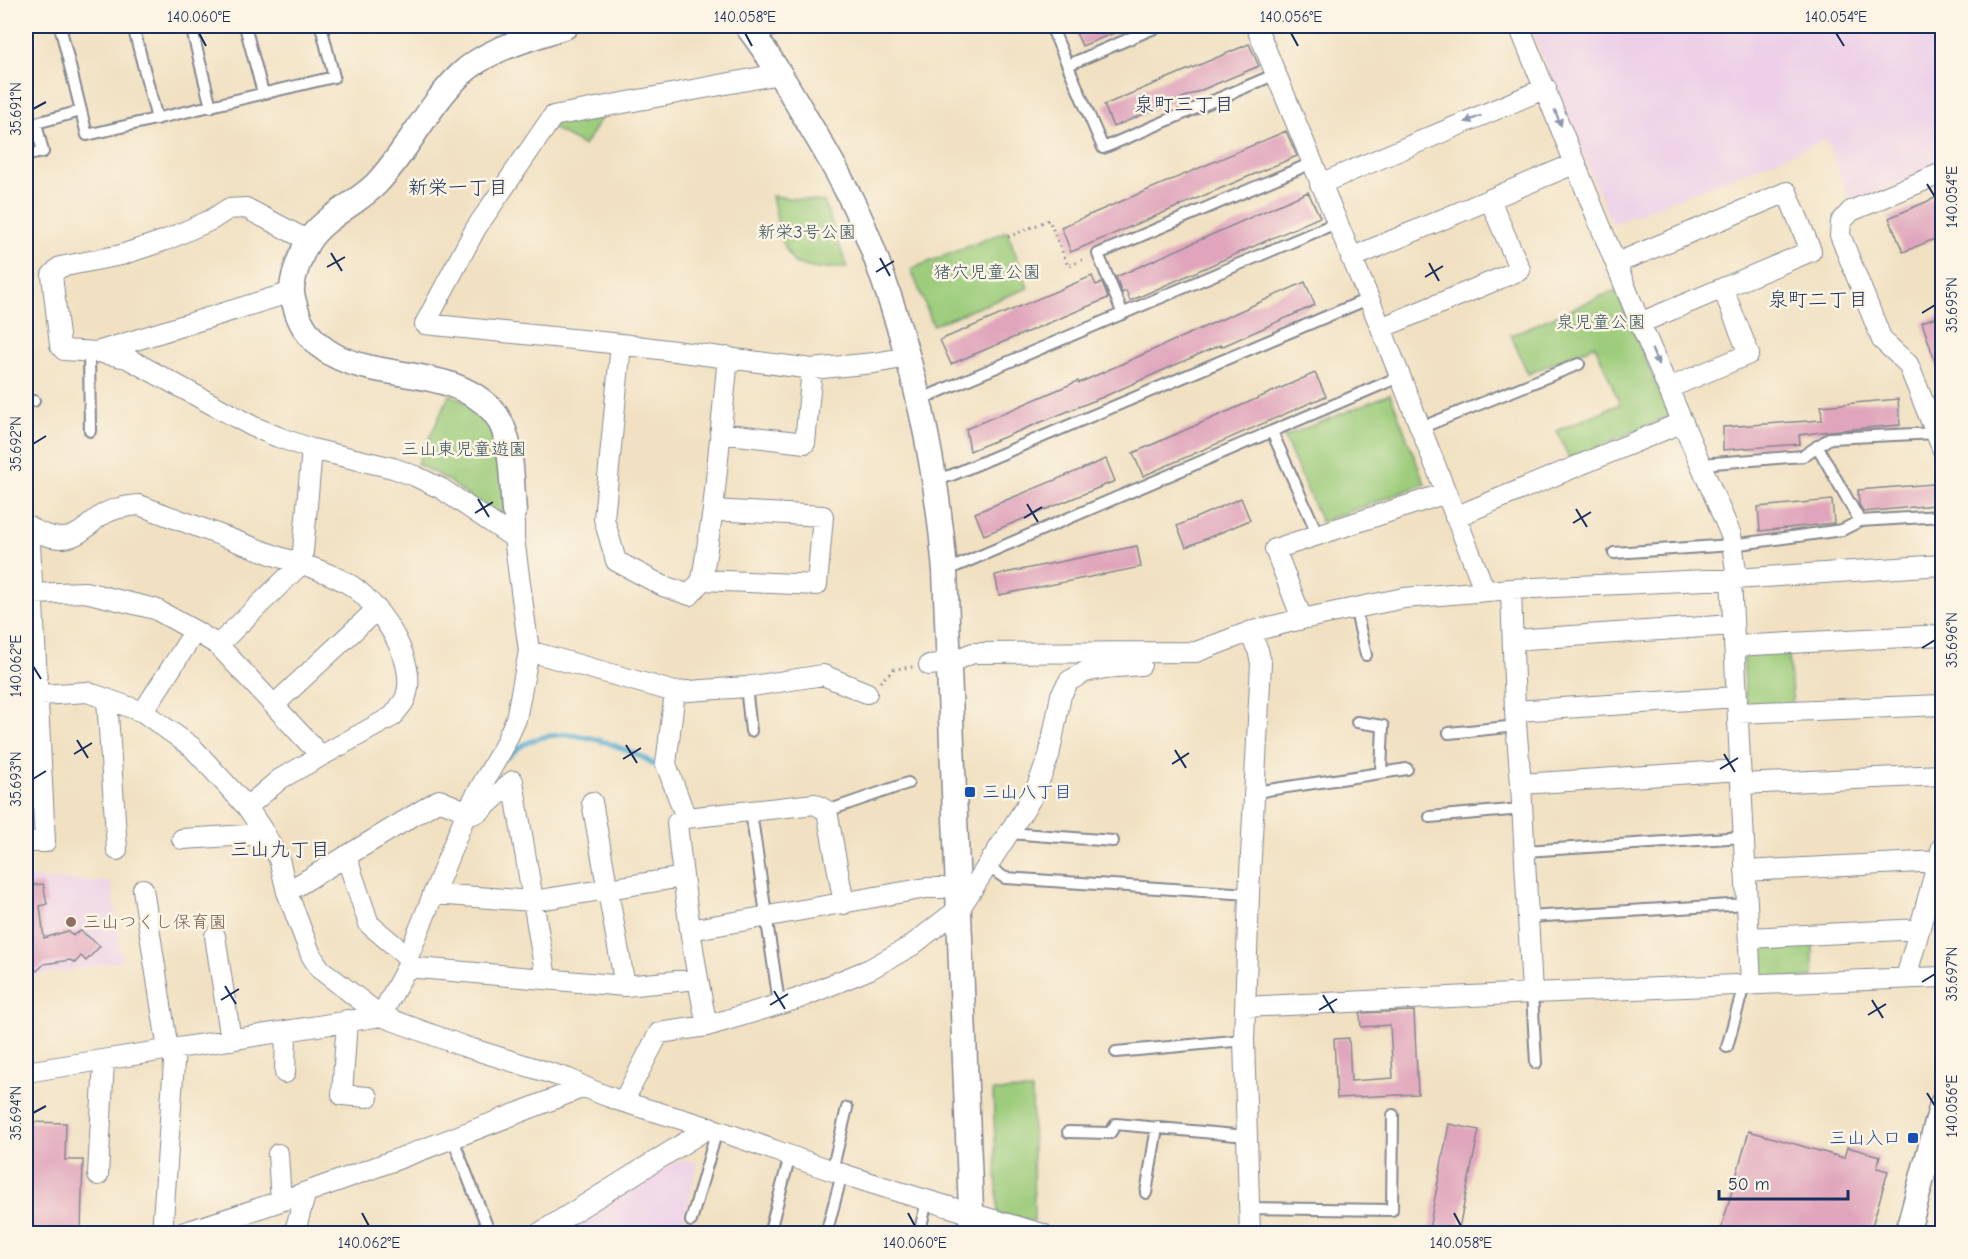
<svg xmlns="http://www.w3.org/2000/svg" width="1968" height="1259" viewBox="0 0 1968 1259" font-family="'Comic Neue','Klee One',sans-serif">
  <style>
    .built { fill: #edd0e8 }
    .green { fill: #9dcc7b; stroke: #5c7e6c; stroke-width: 1.5 }
    .lines { fill: none; stroke-linecap: round; stroke-linejoin: round }
    .stream { stroke: #53abd0; stroke-width: 5 }
    .building { fill: #e0a5bc }
    .service-casing { stroke: #868890; stroke-width: 14 }
    .minor-casing { stroke: #868890; stroke-width: 22 }
    .tertiary-casing { stroke: #868890; stroke-width: 27 }
    .path { stroke: #868890; stroke-width: 3; stroke-dasharray: 1.5 4.5; stroke-linecap: butt }
    .service { stroke: #fff; stroke-width: 10 }
    .minor { stroke: #fff; stroke-width: 20 }
    .tertiary { stroke: #fff; stroke-width: 24 }
    .oneway { fill: #8d97ae }
    .ticks { fill: none; stroke: #1b2f5e; stroke-width: 2 }
    .transit-dot { fill: #1a4fb4; stroke: #fcf5e5; stroke-width: 2 }
    .education-dot { fill: #8d6e63; stroke: #fcf5e5; stroke-width: 2 }
    .labels { text-anchor: middle; dominant-baseline: central; stroke-width: 5; stroke-linejoin: round; paint-order: stroke }
    .park-label { font-size: 18px; fill: #3c5665; stroke: #fcf5e5 }
    .transit-label { font-size: 18px; fill: #164399; stroke: #fcf5e5; text-anchor: start }
    .education-label { font-size: 18px; fill: #785e54; stroke: #fcf5e5; text-anchor: start }
    .neighbourhood-label { font-size: 20px; fill: #1b2f5e; stroke: #fcf5e5 }
    .neatline { fill: none; stroke: #1b2f5e; stroke-width: 2 }
    .ticks-label { font-size: 15px; text-anchor: middle; fill: #1b2f5e }
  </style>
  <rect width="100%" height="100%" fill="#fcf5e5"/>
  <filter id="ink" filterUnits="userSpaceOnUse"><feTurbulence type="fractalNoise" baseFrequency=".0167" numOctaves="2"/><feDisplacementMap in="SourceGraphic" scale="12" xChannelSelector="R" yChannelSelector="G"/><feConvolveMatrix kernelMatrix="1 2 1 2 8 2 1 2 1" color-interpolation-filters="sRGB"/></filter>
  <filter id="wash" filterUnits="userSpaceOnUse"><feTurbulence type="fractalNoise" baseFrequency=".008" numOctaves="4" result="noise"/><feDisplacementMap in="SourceGraphic" scale="24" xChannelSelector="R" yChannelSelector="G"/><feGaussianBlur stdDeviation="1.35" result="paint"/><feColorMatrix in="noise" values="0 0 0 0 0 0 0 0 0 0 0 0 0 0 0 0 0 1.4 0 .05"/><feComposite in="paint" operator="in"/></filter>
  <g filter="url(#wash)">
    <rect width="100%" height="100%" fill="#f1e1c2"/>
    <!-- built -->
    <path class="built" d="M1530,26H1942V109L1932,114L1942,137V166L1852,203L1826,140L1612,224Z
      M26,878L111,882L122,961L26,977Z
      M26,1014L32,1066L26,1067Z
      M677,1161L698,1162L680,1233H558Z"/>
    <!-- green -->
    <path class="green" d="M603,115L584,146L551,127L555,122Z
      M772,196L824,202L847,267L816,269L794,263L782,242Z
      M1007,231L1028,288L933,325L911,269Z
      M1616,290L1670,416L1569,459L1557,431L1620,404L1595,345L1528,374L1511,335Z
      M450,394L480,410L498,438L506,506L497,517L447,480L417,464Z
      M1390,394L1425,484L1321,522L1284,437Z
      M1788,645L1793,708L1746,710L1743,647Z
      M1813,939V978L1761,981L1756,941Z
      M1032,1090L1034,1222L998,1214L993,1091Z"/>
    <g class="lines">
      <!-- stream -->
      <path class="stream" d="M508,757C539,725 585,733 621,748C635,753 651,760 661,771
        M667,794L673,814"/>
    </g>
    <g id="blocks">
      <!-- building -->
      <path class="building" d="M1073,26H1131L1082,46Z
        M1249,44L1259,66L1113,127L1104,105Z
        M1286,131L1297,156L1071,252L1061,227Z
        M1308,192L1320,217L1130,301L1126,291L1122,293L1116,277Z
        M1942,195V236L1903,252L1889,218Z
        M1092,276L1096,285L1102,283L1108,298L951,364L940,340Z
        M1305,282L1315,305L1221,347L1220,345L1103,397L970,451L966,429L1078,381L1079,383Z
        M1942,315V377H1940L1922,322Z
        M1315,373L1326,396L1143,476L1133,453Z
        M1898,399L1900,425L1830,431L1799,435L1800,444L1723,450V427L1822,420L1821,406Z
        M1106,459L1115,481L984,535L975,513Z
        M1933,484L1934,505L1863,512L1859,504L1858,490Z
        M1241,498L1250,520L1186,547L1177,526Z
        M1832,500L1834,523L1760,531L1758,507Z
        M1137,546L1141,567L999,595L995,575Z
        M43,884L47,904L40,906L44,938L68,931L73,935L81,931L100,946L86,961L81,956L75,963L70,960L44,964L37,971L26,960V886Z
        M1414,1011L1418,1094L1337,1098L1334,1039L1349,1038L1351,1081L1393,1078L1390,1025L1361,1027L1360,1013Z
        M26,1122L66,1123L65,1160H83L81,1230H64L63,1233H26Z
        M1449,1124L1479,1130L1458,1233L1429,1229Z
        M1749,1131L1844,1158L1847,1147L1880,1156L1877,1168L1888,1171L1870,1233H1720Z"/>
    </g>
  </g>
  <g filter="url(#ink)">
    <use href="#blocks" fill-opacity="0" stroke="#868890" stroke-width="1.5"/>
    <g class="lines">
      <!-- service casing -->
      <g class="service-casing">
        <path id="service" d="M60,26L87,135L334,77L321,26
          M133,26L157,119
          M191,26L211,107
          M245,26L263,93
          M1051,26L1103,148L1276,74
          M756,37L783,26
          M1068,65L1159,26
          M26,155L43,152L36,123L81,111
          M1123,314L1098,254L1312,163
          M89,352L90,431
          M919,400L1336,223
          M26,402L34,401
          M1420,428L1579,364
          M1272,432L1318,535
          M1817,446L1860,521
          M1701,464L1803,456L1830,438L1937,433
          M934,480L952,475L1368,299
          M1614,553L1732,545L1842,530L1860,521L1942,516
          M945,571L1399,377
          M1355,607L1366,655
          M746,687L751,731
          M1357,722L1383,726L1381,772
          M1449,733L1517,726
          M1255,792L1407,769
          M827,811L908,783
          M751,812L779,1003
          M1430,817L1522,809
          M1009,833L1113,841
          M1525,851L1744,837
          M987,866L1005,878L1249,894
          M1528,917L1747,904
          M1532,993L1536,1063
          M1727,1047L1744,985
          M1116,1052L1244,1040
          M1068,1132L1110,1133L1116,1124L1246,1136
          M453,1139L490,1234
          M832,1171L847,1108
          M1146,1193L1157,1127
          M1249,1208L1392,1210L1393,1115
          M691,1221L717,1130
          M769,1234L790,1156
          M826,1234L842,1174
          M919,1234L927,1201"/>
      </g>
      <!-- minor casing -->
      <g class="minor-casing">
        <path id="minor" d="M1256,26L1381,328L1485,591
          M1519,26L1640,323L1731,535L1737,578
          M779,74L553,116L476,228L425,324L621,344L812,369L874,363L909,357
          M1942,173L1851,211L1841,222L1840,235L1882,340L1908,364L1942,448
          M1320,184L1546,88
          M309,241L246,208L228,209L211,220L166,240L121,255L60,267L52,275L60,345L64,350L97,352L127,358L252,426L278,437L312,449L393,468L415,476L442,489L514,538
          M1351,258L1576,163
          M1617,263L1787,192L1811,251L1640,323
          M1381,328L1520,270L1490,200
          M621,344L604,519L616,561L663,586L690,595L702,580L713,510L728,357
          M100,351L292,292
          M1669,388L1749,354L1723,289
          M720,433L805,443L812,369
          M1455,517L1683,422
          M26,525C40,534 58,543 75,535C85,531 93,520 102,515C113,508 127,506 139,505L279,557C300,563 333,574 352,586C380,605 422,666 404,701C401,706 396,711 393,716L280,779L247,807
          M26,531L30,544L45,842H26
          M1731,578L1751,985
          M702,580L817,585L823,516L713,510
          M1511,589L1515,711L1521,784L1532,993
          M32,594L85,592L155,609L195,631L218,645L321,756
          M1302,619L1275,549L1446,493
          M1249,632L1258,650L1261,663L1249,894L1244,1040L1250,1234
          M1514,640L1733,625
          M218,645L302,563L312,449
          M1734,646L1942,635
          M529,651L675,692L746,687L823,675L867,693
          M929,665L948,663L973,653L1196,652L1249,632L1302,619L1404,598L1511,589L1750,578L1942,565
          M675,692L666,764L686,818L815,804L827,811L844,904
          M26,696L87,692L143,712L192,747L247,807L265,834L279,859L287,892L311,955L320,969L381,1016L463,1046L569,1079C612,1103 663,1112 710,1128C755,1142 798,1160 843,1174C909,1196 976,1215 1043,1234
          M107,699L117,850
          M274,705L377,609
          M1515,711L1737,697
          M143,712L195,631
          M1738,713L1942,705
          M1521,784L1740,770
          M1741,784L1942,775
          M592,802L625,986
          M686,818L677,823C684,891 693,959 707,1026
          M182,839L265,834
          M346,856L369,924L408,957
          M1745,871L1939,861
          M143,889L168,1050
          M287,892L439,800L473,814L480,811L513,781L546,978
          M433,894L533,901L683,877
          M690,930L926,888H943
          M215,936L231,1040
          M1749,938L1920,929
          M407,967L625,986L698,979
          M1906,978L1942,847
          M1245,1007L1532,993L1942,977
          M347,1020L342,1095L368,1097
          M26,1072L381,1016L407,967L408,957L467,811L503,748L516,719L529,651L514,538V511
          M285,1073L286,1031
          M623,1102L659,1033L707,1026L797,999L870,969L911,946L960,908L1034,794L1049,756L1061,695L1069,681L1085,672L1105,668L1141,665
          M278,1154L281,1201
          M98,1175L104,1061
          M162,1234L175,1049
          M179,1234C316,1192 450,1140 584,1087
          M294,1234L306,1192
          M538,1234L710,1127"/>
      </g>
      <!-- tertiary casing -->
      <g class="tertiary-casing">
        <path id="tertiary" d="M747,26C770,56 789,89 808,122C827,153 845,185 860,218C873,247 883,278 893,308C921,394 938,482 945,571L972,1234
          M514,511C511,481 514,435 493,411C441,353 330,395 298,315C296,308 293,301 292,293C291,279 301,254 308,242C322,218 358,203 377,183C408,150 427,107 460,75C488,48 530,39 566,26
          M1907,1234L1942,1104"/>
      </g>
      <!-- path -->
      <path class="path" d="M1008,237L1049,220L1068,266L1085,259
        M880,682L894,669L913,667"/>
      <!-- service -->
      <use href="#service" class="service"/>
      <!-- minor -->
      <use href="#minor" class="minor"/>
      <!-- tertiary -->
      <use href="#tertiary" class="tertiary"/>
    </g>
    <!-- one-way arrows -->
    <defs><path id="oneway-solid" d="M-6-.8H1V-3.2L6.5 0L1 3.2V.8H-6Z" transform="scale(1.5)"/></defs>
    <g class="oneway">
      <use href="#oneway-solid" transform="translate(1558 118) rotate(68)"/>
      <use href="#oneway-solid" transform="translate(1473 119) rotate(157)"/>
      <use href="#oneway-solid" transform="translate(1655 357) rotate(67)"/>
    </g>
  </g>
  <!-- ticks -->
  <path class="ticks" d="M199,33L206,46M745,33L752,46M1291,33L1298,46M1836,33L1844,46M33,109L46,102M1927,184L1935,197M331,253L342,271M880,258L890,276M1429,263L1439,281M327,267L345,257M876,272L894,261M1425,277L1443,266M1922,313L1935,305M33,444L46,436M478,499L489,517M1027,504L1038,522M1576,509L1587,527M475,513L493,502M1024,518L1042,507M1573,523L1591,512M1922,648L1935,640M33,666L41,679M77,740L88,758M626,745L637,763M1175,750L1186,768M74,754L92,743M1724,754L1735,772M623,759L641,748M1172,764L1189,753M1720,769L1738,758M33,779L46,771M1922,982L1935,974M225,986L236,1004M774,991L785,1009M1323,995L1334,1013M221,1000L239,989M1872,1000L1883,1018M770,1005L788,994M1319,1010L1337,999M1868,1015L1886,1004M1927,1093L1935,1106M33,1113L46,1106M362,1213L369,1226M908,1213L915,1226M1454,1213L1461,1226"/>
  <!-- markers -->
  <g class="transit-dot">
    <rect x="964" y="786" width="12" height="12" rx="3"/>
    <rect x="1907" y="1132" width="12" height="12" rx="3"/>
  </g>
  <circle class="education-dot" cx="71" cy="922" r="6"/>
  <g class="labels">
    <!-- park labels -->
    <g class="park-label">
      <text x="807" y="232">新栄3号公園</text>
      <text x="987" y="272">猪穴児童公園</text>
      <text x="1601" y="322">泉児童公園</text>
      <text x="464" y="449">三山東児童遊園</text>
    </g>
    <!-- transit labels -->
    <g class="transit-label">
      <text x="982" y="792">三山八丁目</text>
      <text x="1901" y="1138" text-anchor="end">三山入口</text>
    </g>
    <!-- education labels -->
    <g class="education-label">
      <text x="83" y="922">三山つくし保育園</text>
    </g>
    <!-- neighbourhood labels -->
    <g class="neighbourhood-label">
      <text x="1184" y="104">泉町三丁目</text>
      <text x="458" y="187">新栄一丁目</text>
      <text x="1818" y="299">泉町二丁目</text>
      <text x="280" y="849">三山九丁目</text>
    </g>
  </g>
  <!-- margin -->
  <rect width="1968" height="1259" fill="none" stroke="#fcf5e5" stroke-width="66"/>
  <!-- scale -->
  <path d="M1719 1190v9h129v-9" fill="none" stroke="#1b2f5e" stroke-width="3"/>
  <text x="1728" y="1190" font-size="18" fill="#1b2f5e" stroke="#fcf5e5" stroke-width="4.5" paint-order="stroke">50 m</text>
  <rect x="33" y="33" width="1902" height="1193" class="neatline"/>
  <g class="ticks-label">
    <text x="199" y="22">140.060°E</text>
    <text x="745" y="22">140.058°E</text>
    <text x="1291" y="22">140.056°E</text>
    <text x="1836" y="22">140.054°E</text>
    <text transform="translate(16 109) rotate(-90)" y="5">35.691°N</text>
    <text transform="translate(1952 197) rotate(-90)" y="5">140.054°E</text>
    <text transform="translate(1952 305) rotate(-90)" y="5">35.695°N</text>
    <text transform="translate(16 444) rotate(-90)" y="5">35.692°N</text>
    <text transform="translate(1952 640) rotate(-90)" y="5">35.696°N</text>
    <text transform="translate(16 666) rotate(-90)" y="5">140.062°E</text>
    <text transform="translate(16 779) rotate(-90)" y="5">35.693°N</text>
    <text transform="translate(1952 974) rotate(-90)" y="5">35.697°N</text>
    <text transform="translate(1952 1106) rotate(-90)" y="5">140.056°E</text>
    <text transform="translate(16 1113) rotate(-90)" y="5">35.694°N</text>
    <text x="369" y="1248">140.062°E</text>
    <text x="915" y="1248">140.060°E</text>
    <text x="1461" y="1248">140.058°E</text>
  </g>
</svg>
